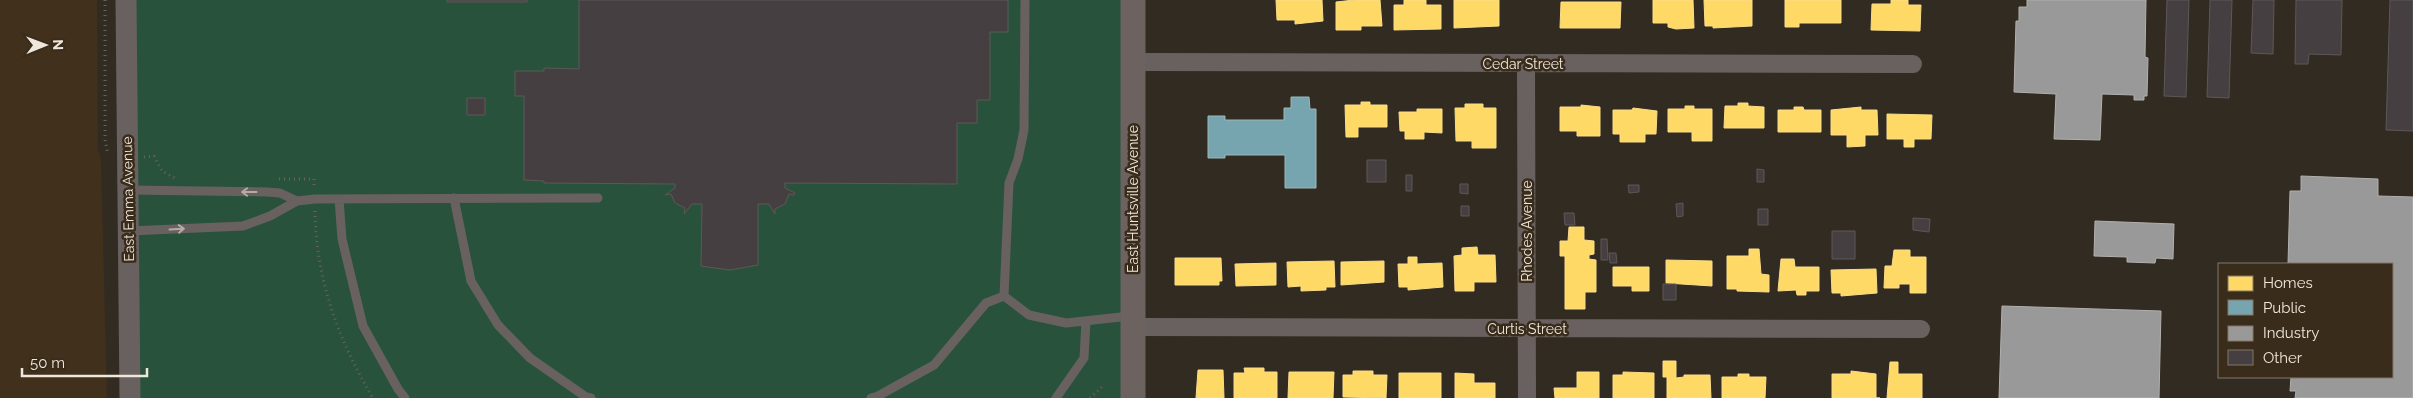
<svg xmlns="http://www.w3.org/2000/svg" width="2413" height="398" viewBox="0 0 2413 398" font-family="Raleway,sans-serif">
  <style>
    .built { fill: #41301b }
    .green { fill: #28523c }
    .homes { fill: #ffd966; stroke: #fadd89 }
    .public { fill: #76a5af; stroke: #9bb9bc }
    .industry { fill: #999; stroke: #b3b0ad }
    .building { fill: #463f42; stroke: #5d5857 }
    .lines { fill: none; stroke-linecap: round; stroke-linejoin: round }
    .path { stroke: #68615e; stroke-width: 3; stroke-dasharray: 1 4; stroke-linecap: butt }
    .service { stroke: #69615f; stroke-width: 9 }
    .minor { stroke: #69615f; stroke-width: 18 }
    .tertiary { stroke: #69615f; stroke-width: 21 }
    .secondary { stroke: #6c6260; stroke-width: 25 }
    .oneway { stroke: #b3aba4 }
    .labels { text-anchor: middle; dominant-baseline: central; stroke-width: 5; stroke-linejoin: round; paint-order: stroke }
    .street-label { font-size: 14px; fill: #f0e7dc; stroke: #392c1b }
  </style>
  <rect width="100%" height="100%" fill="#322b22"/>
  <!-- built -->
  <path class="built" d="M0,0H97L98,151L101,159L107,398H0Z"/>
  <!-- green -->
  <path class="green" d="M126,0H1133V398H130Z"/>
  <!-- homes -->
  <path class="homes" d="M1276,0H1322L1323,21L1295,24V20H1277Z
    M1354,0H1380L1382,26H1361V30H1336V2Z
    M1404,0H1426V5H1441V29L1394,30V5H1404Z
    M1454,0H1499V26L1454,28Z
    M1653,0H1693L1694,28L1676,29L1668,27V23H1653Z
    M1704,0H1752V26L1713,28V26H1705Z
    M1785,0H1841V23H1799V27H1785Z
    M1891,0H1908V5H1921L1920,31L1871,30L1872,4H1891Z
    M1561,2H1621L1620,28H1560Z
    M1361,102H1370V105H1387V127H1358V137H1346L1345,105H1361Z
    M1738,103H1748V106L1764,107V128H1724L1725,106H1738Z
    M1465,104H1483V108H1496V148H1472V141H1456L1455,108H1465Z
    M1581,105L1600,107V136H1577V131H1560V107H1581Z
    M1685,106H1694V109H1712V141H1692V132H1668V109H1685Z
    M1794,107H1803L1804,110H1821V132H1778V110H1794Z
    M1861,107V110H1877L1878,135H1865V146L1847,147V135H1831V110Z
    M1633,108L1657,111L1656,134H1645V142H1620V134H1613V110H1632Z
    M1417,109H1442V133L1424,132V139H1405V131H1400L1399,112H1417Z
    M1887,114L1932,115L1931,139H1914V147H1904V139H1887Z
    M1569,227H1584V240L1594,241V254L1589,255V259L1596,260V292H1585V309H1565V256H1560V241H1568Z
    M1477,247L1478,255H1495L1496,282H1474V291H1455L1454,256L1462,255V248Z
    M1749,249H1759L1761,274L1769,275V292L1737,291V289H1727V256H1749Z
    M1894,250H1910V257H1926V293H1910V284H1899V288H1884L1885,266H1892Z
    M1408,257H1417V264L1442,263L1443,287L1408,290V287H1399L1398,264H1408Z
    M1175,258H1221L1222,281H1219V285H1175Z
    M1781,259H1794L1795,267H1819V291H1806V295H1797L1796,290L1778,291Z
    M1666,260L1712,261V286L1666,283Z
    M1334,261L1335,287H1326V290L1301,291V286L1288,287L1287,262Z
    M1384,261V282L1341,285V262Z
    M1276,263V285L1236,286L1235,264Z
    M1613,267H1649V291H1632V286H1613Z
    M1876,269L1877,293L1841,296V293H1832L1831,270Z
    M1663,361H1676V378L1684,377V375H1710L1711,398H1667V377H1663Z
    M1890,362H1898V374H1922V398H1887Z
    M1244,368H1264V372H1277V398H1234V373H1245Z
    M1198,370H1223L1224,398H1196Z
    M1353,371H1373V375H1387L1386,398L1343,397V375H1353Z
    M1851,371L1876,374V398H1880H1832V374H1851Z
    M1289,372H1334L1333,398H1288Z
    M1577,372H1599V398H1555L1554,388H1577Z
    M1623,372L1654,373V398H1613V375H1623Z
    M1399,373H1441V398H1399Z
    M1455,373L1474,374V383H1495V398H1455Z
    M1738,374H1749V377H1766L1765,398H1722V377H1738Z"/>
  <!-- public -->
  <path class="public" d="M1291,97H1309L1310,109H1316V188H1285V155H1225V158H1208V116H1225V120H1284V108H1291Z"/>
  <!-- industry -->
  <path class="industry" d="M2027,0H2146L2145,57L2148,58L2147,96H2144V100H2134V95L2102,94L2100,140L2054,139L2056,94L2014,92L2016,21H2019V7H2027Z
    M2301,176L2378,179V196L2413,197V398H2295L2296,391H2290L2291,377H2392V264H2288L2290,191H2301Z
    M2095,221L2174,224L2173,259L2156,258L2155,263L2127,262V257L2094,256Z
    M2002,306L2161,311L2159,398H1999Z"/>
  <!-- building -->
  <path class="building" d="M447,0H527V2H447Z
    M579,0H1008V32H990V100H977V123H957V184L785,183V188L795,193L794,195L789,194L785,204L775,209V214L769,204H758V265L730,270L715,268L701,266L702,204H692L684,214L685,208L675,203L671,194L665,195L675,188V184L544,183V181L524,180V96H515V71H544V68L579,69Z
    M2167,0H2189L2186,97L2164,96Z
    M2210,0H2232L2229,98L2207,97Z
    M2253,0H2274L2273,54L2251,53Z
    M2296,0H2342L2341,55L2309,54L2308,64H2295Z
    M2390,0H2413V131L2386,130Z
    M467,98H485V115H467Z
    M1367,160H1386V182H1367Z
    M1757,169L1764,170V182H1757Z
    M1406,175H1412V191H1406Z
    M1460,184H1468V194L1460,193Z
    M1628,185H1639V192L1629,193Z
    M1683,203V216L1677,217L1676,204Z
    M1461,206H1469V216H1461Z
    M1758,209H1768V225H1758Z
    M1564,213H1574L1575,225H1565Z
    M1913,218L1930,219L1929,232L1913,230Z
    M1832,231H1855V259H1832Z
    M1601,239H1607L1608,260H1601Z
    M1609,253H1616L1617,263H1610Z
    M1663,284H1676V300H1663Z"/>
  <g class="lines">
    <!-- path -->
    <path class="path" d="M105,0V140L108,154
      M144,157L154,156L162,171L175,178
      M279,179H314V187
      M315,211C316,279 338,340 373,398
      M1090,398L1104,385"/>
    <!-- service -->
    <path class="service" d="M1025,0L1024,130L1018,159L1009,183L1004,296L1029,315L1066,323L1130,316
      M129,190L267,192L280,193L297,201
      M454,198L471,281L498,325L530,358L586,397L591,398
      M339,199L342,239L363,326L398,389L405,398
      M129,231L243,226L270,216L297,201L315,199L598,198
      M871,398L878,396L934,365L986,303L1004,296
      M1056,398L1084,358L1086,321"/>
    <!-- minor -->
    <path class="minor" d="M1134,62L1913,64
      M1526,64L1527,398
      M1133,327L1921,329"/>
    <!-- tertiary -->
    <path class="tertiary" d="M126,0L130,398"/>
    <!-- secondary -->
    <path class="secondary" d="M1133,398V0"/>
  </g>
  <!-- one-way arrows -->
  <defs><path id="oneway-shaft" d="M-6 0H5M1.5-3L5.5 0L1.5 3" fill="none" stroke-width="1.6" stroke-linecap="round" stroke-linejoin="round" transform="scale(1.25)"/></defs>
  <g class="oneway">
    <use href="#oneway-shaft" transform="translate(249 192) rotate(-180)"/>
    <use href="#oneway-shaft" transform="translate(177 229) rotate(-3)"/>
  </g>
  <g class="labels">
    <!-- street labels -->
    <g class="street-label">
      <text x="1523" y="64">Cedar Street</text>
      <text transform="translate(128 199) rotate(-91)">East Emma Avenue</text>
      <text transform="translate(1133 199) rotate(-90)">East Huntsville Avenue</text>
      <text transform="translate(1527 231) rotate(-90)">Rhodes Avenue</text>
      <text x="1527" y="329">Curtis Street</text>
    </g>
  </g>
  <!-- legend -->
  <rect x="2218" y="263" width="175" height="115" fill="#392c1b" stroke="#827768"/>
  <rect x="2228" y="276" width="25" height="15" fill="#ffd966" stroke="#827768"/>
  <text x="2263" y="288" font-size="15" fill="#f0e7dc">Homes</text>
  <rect x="2228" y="300" width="25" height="15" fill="#76a5af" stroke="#827768"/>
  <text x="2263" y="313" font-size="15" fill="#f0e7dc">Public</text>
  <rect x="2228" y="326" width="25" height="15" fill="#999999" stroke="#827768"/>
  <text x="2263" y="338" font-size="15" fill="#f0e7dc">Industry</text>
  <rect x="2228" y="350" width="25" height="15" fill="#463f42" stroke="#827768"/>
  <text x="2263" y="363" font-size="15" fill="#f0e7dc">Other</text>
  <!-- north arrow -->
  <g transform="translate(45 45) rotate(89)" stroke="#392c1b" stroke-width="4" paint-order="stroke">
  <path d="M0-4L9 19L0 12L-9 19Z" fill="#f0e7dc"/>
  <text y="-8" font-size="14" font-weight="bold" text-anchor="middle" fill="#f0e7dc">N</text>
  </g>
  <!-- scale -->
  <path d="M22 368v8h125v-8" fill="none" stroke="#f0e7dc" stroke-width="2.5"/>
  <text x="30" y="368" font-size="15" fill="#f0e7dc" stroke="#392c1b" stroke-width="4" paint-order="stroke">50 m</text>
</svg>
